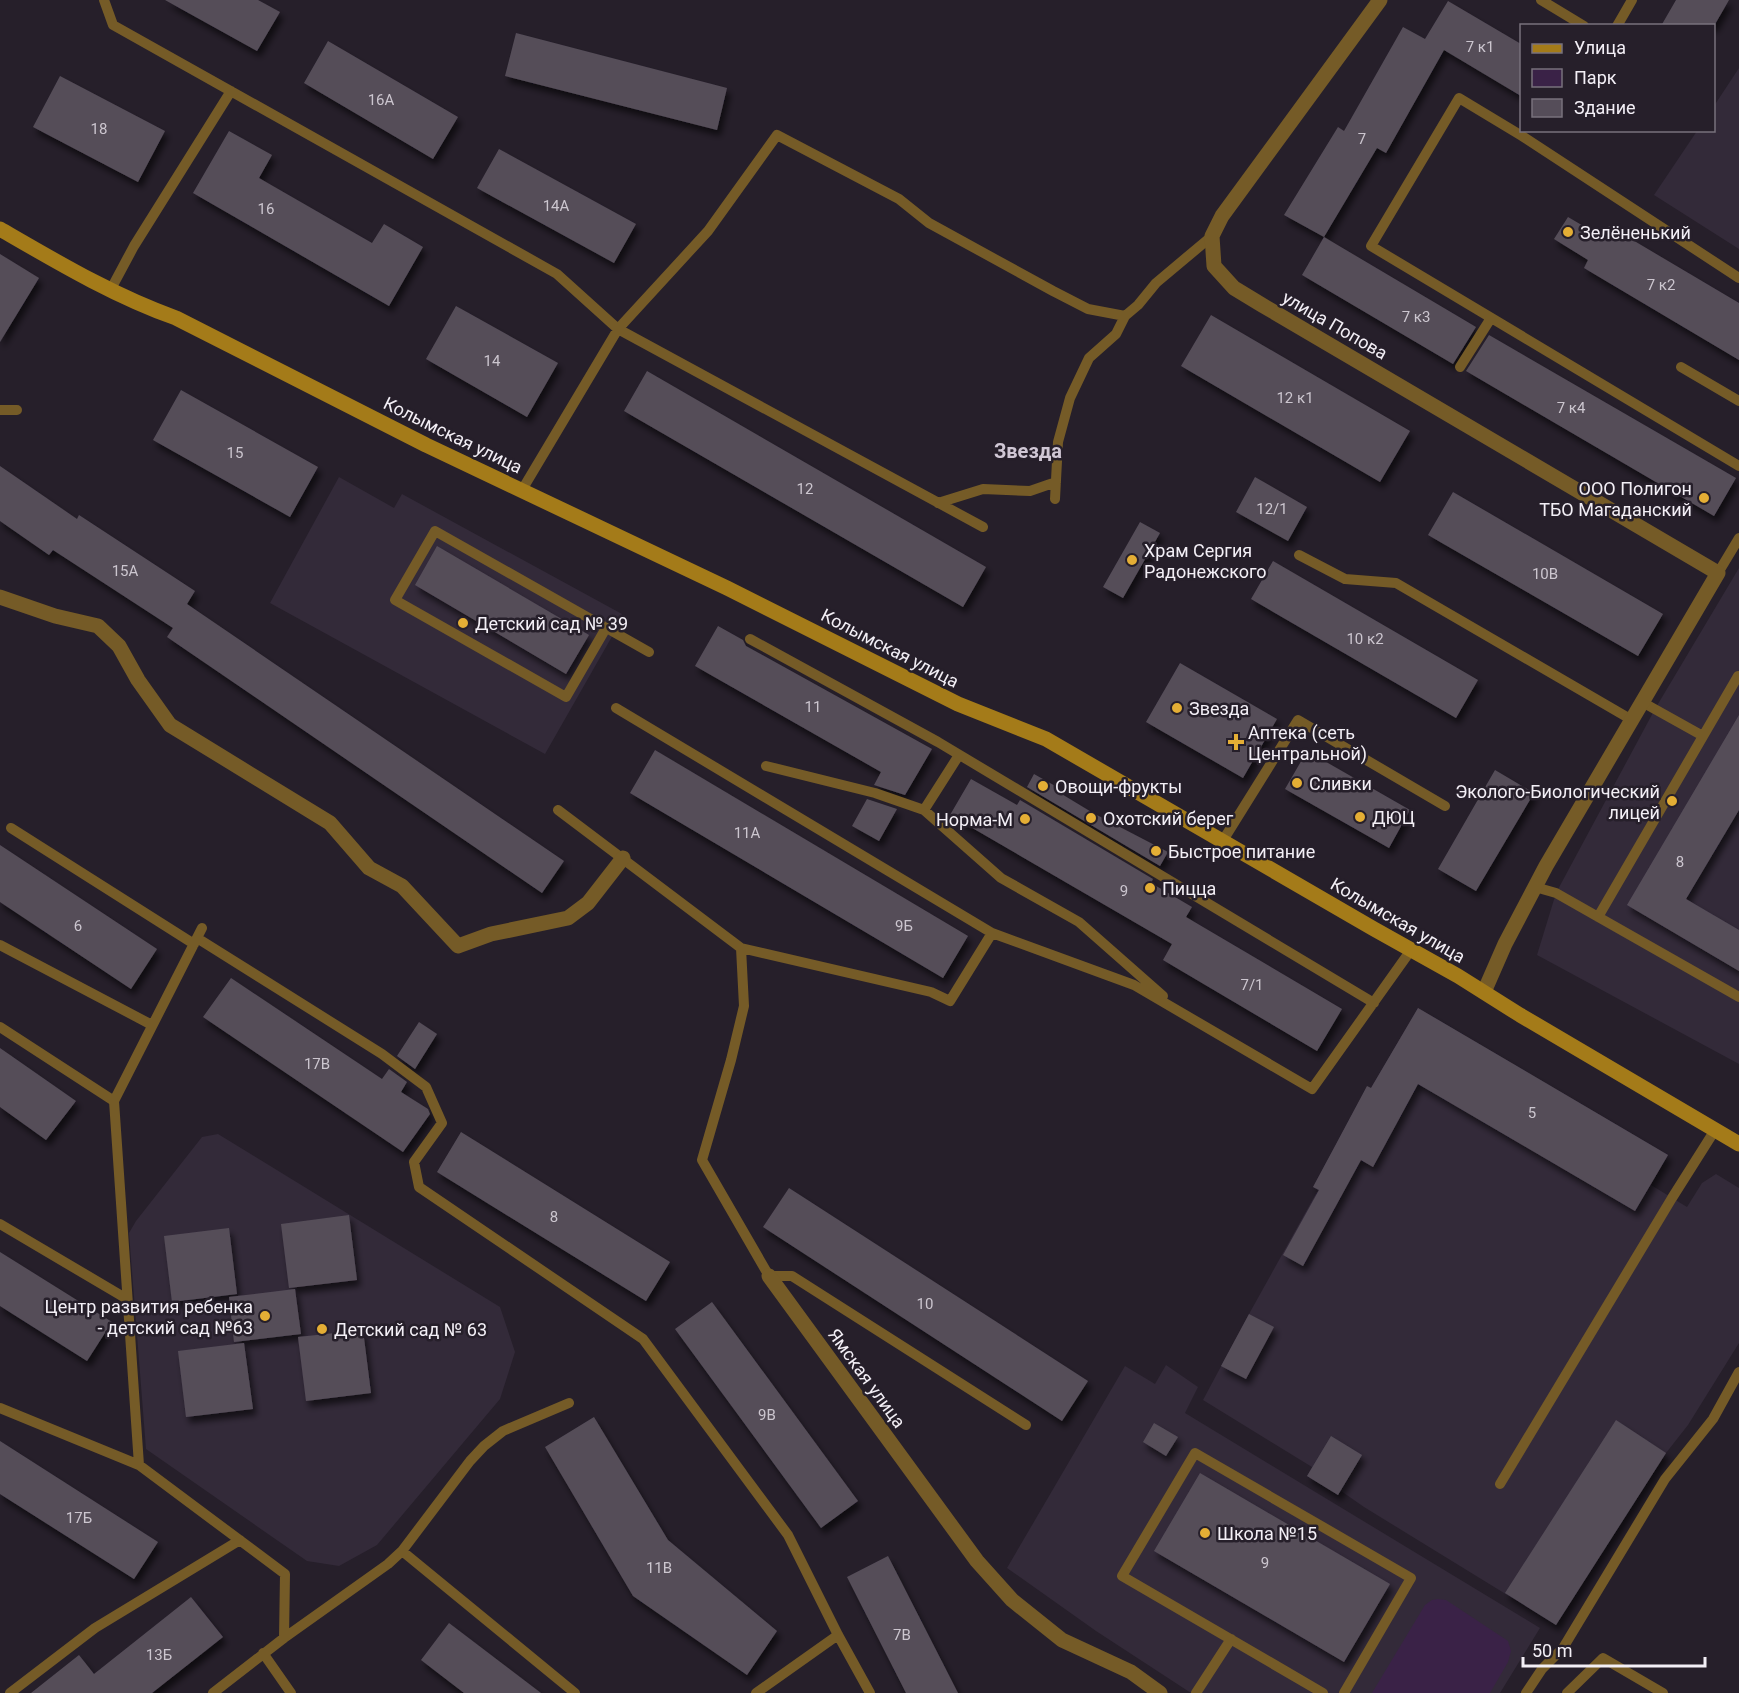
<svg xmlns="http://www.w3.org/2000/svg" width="1739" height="1693" viewBox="0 0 1739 1693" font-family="Roboto,sans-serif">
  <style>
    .built { fill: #332a39 }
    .green { fill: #3a2247 }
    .building { fill: #554d59; filter: url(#shadow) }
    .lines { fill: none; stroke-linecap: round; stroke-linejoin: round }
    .lane { stroke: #755b27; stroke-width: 10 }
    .street { stroke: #755b27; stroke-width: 15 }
    .secondary { stroke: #a47b19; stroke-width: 15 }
    .poi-dot { fill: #e4ae35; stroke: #261f2a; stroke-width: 2 }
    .labels { text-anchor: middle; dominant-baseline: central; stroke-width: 5; stroke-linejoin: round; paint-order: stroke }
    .number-label { font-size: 15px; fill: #ccc6cf }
    .poi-label { font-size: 18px; fill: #f3eff6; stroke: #261f2a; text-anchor: start }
    .street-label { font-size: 18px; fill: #f3eff6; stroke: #261f2a }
    .neighbourhood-label { font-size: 20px; font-weight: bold; fill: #d0c7d5; stroke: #261f2a }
  </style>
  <defs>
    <filter id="shadow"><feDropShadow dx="3.5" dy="6" stdDeviation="3" flood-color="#0009"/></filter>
  </defs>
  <rect width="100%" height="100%" fill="#261f2a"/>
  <!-- built -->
  <path class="built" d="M1739,68V249L1654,195L1697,131L1714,130V106Z
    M339,477L394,508L402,494L622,614L614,633L545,754L270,603Z
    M1739,568V1064L1537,955L1556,893L1655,709Z
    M1418,1008L1668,1155L1651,1185L1687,1207L1702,1183L1716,1174L1739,1188V1343L1688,1425L1666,1453L1556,1625L1364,1507L1341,1491L1338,1495L1307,1476L1312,1467L1203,1400L1249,1314L1318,1190L1313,1187L1367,1087L1371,1088Z
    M218,1134L500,1307L515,1352L500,1399L377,1545L339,1566L307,1561L146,1449L129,1233L136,1221L202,1137Z
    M1166,1365L1198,1387L1185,1413L1540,1628L1500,1693H1191L1096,1631L1007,1568L1125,1366L1155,1384Z"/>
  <!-- green -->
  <path class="green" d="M1438,1599L1446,1600L1508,1641L1511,1651L1508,1662L1490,1693H1372L1425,1605L1432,1600Z"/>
  <!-- building -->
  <path class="building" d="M165,0H258L280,12L257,51Z
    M1676,0H1729L1714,26H1661Z
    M1448,1L1521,44V96L1444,50L1386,153L1377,148L1324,237L1284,215L1338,127L1344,131L1403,27L1425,39Z
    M516,33L727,88L717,130L505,76Z
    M328,41L458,117L433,159L304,83Z
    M60,76L165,131L138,182L33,127Z
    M229,131L272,155L259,178L372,243L384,224L423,247L389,306L193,193Z
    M499,149L636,224L614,263L477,188Z
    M1568,217L1602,237L1609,226L1739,303V360L1584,268L1588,260L1554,239Z
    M1324,237L1476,327L1453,364L1302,275Z
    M0,254L39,278L0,342Z
    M456,306L558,363L527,417L426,359Z
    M1211,315L1410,431L1380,482L1181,366Z
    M1489,335L1736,478L1714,516L1466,371Z
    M647,371L986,567L963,607L624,411Z
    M181,390L318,467L290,517L153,440Z
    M0,466L77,519L79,515L195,591L187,604L564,861L542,893L167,637L173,628L53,550L49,555L0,521Z
    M1255,477L1307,507L1288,541L1236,512Z
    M1453,492L1663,614L1638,656L1428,535Z
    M1140,522L1160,533L1123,598L1103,587Z
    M437,546L589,635L566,674L415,585Z
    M1273,561L1478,680L1456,718L1251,599Z
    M718,626L743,640L746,646L932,749L905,795L874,785L881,772L695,666Z
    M1180,663L1277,719L1243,778L1146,722Z
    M1739,715V810L1686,899L1739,930V971L1627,905Z
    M655,750L968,936L943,978L630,793Z
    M1307,751L1410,810L1389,848L1285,789Z
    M1495,770L1534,793L1476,891L1438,869Z
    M1034,774L1057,787L1055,790L1093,813L1168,852L1160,866L1027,787Z
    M971,779L1017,805L1020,800L1153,879L1151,883L1192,907L1186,917L1342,1009L1317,1051L1163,960L1172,944L950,815Z
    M867,799L897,809L879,841L852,826Z
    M0,845L157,949L131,989L0,902Z
    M231,978L382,1079L389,1069L407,1082L401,1092L428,1109L430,1114L403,1152L203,1017Z
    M1418,1008L1668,1155L1635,1211L1418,1084L1373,1167L1361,1160L1303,1266L1283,1255L1319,1190L1313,1187L1335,1146L1367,1086L1371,1088Z
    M419,1022L437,1034L415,1069L397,1056Z
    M0,1048L76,1101L46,1140L0,1107Z
    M461,1132L670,1262L646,1301L437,1172Z
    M789,1188L1088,1381L1062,1421L763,1227Z
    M349,1215L357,1280L289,1288L281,1224Z
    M229,1228L237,1294L172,1302L164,1236Z
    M0,1252L112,1322L87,1361L0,1306Z
    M295,1289L301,1334L234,1342L229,1297Z
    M712,1302L858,1501L821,1528L675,1329Z
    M1249,1314L1274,1327L1246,1379L1221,1366Z
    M363,1330L371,1393L306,1401L298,1337Z
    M244,1343L253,1409L186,1417L178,1351Z
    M594,1417L668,1540L777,1631L747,1675L633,1596L545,1447Z
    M1616,1420L1666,1453L1556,1625L1505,1593Z
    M1154,1423L1178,1437L1166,1456L1143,1442Z
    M1331,1436L1362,1455L1338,1495L1307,1476Z
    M0,1441L158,1542L134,1579L0,1494Z
    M1200,1473L1390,1584L1344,1662L1154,1551Z
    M888,1556L958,1693H906L847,1577Z
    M191,1597L223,1637L152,1693H31L79,1655L94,1674Z
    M449,1623L541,1693H464L421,1660Z"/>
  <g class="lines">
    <!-- lane -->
    <path class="lane" d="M104,0L113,25L557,274L618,329L983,527
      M1541,0L1584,26
      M1617,26L1632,0
      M1739,278L1522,136L1459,98L1371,246L1739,466
      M111,289L134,246L231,91
      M1460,367L1491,318
      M1681,367L1739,401
      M0,410H17
      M522,490L618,329L708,231L777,135L899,199L929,223L1053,291L1088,309L1125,316
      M1055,499L1058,442L1070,398L1089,358L1116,334L1125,316L1138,305L1156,283L1212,236
      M938,503L983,489L1030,491L1056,482
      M1299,555L1345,579L1396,583L1632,720
      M1718,573L1739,538
      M606,628L566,697L395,600L435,531L649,652
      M750,639L938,742L1374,1003
      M1642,702L1703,736
      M616,708L992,933L950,1001L931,992L741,948
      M959,755L924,810L1001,878L1079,922L1163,996
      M766,766L875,793L924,810
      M558,810L741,948L744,1006L731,1060L702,1160L769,1276H792L1026,1425
      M11,828L194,944
      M1222,842L1298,720L1445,806
      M1535,887L1556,893L1739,997
      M1598,917L1738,676L1739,677
      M202,928L114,1101L139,1465L285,1574L284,1638
      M992,933L1134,985L1312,1089L1411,950
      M197,938L382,1054L426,1087L442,1123L414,1162L419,1187L643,1339L788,1535L838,1635L870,1693
      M0,945L152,1025
      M0,1027L114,1101
      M0,1224L127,1299
      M0,1408L139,1465
      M1500,1484L1672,1198L1715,1130
      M402,1551L575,1693
      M263,1653L291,1693
      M10,1693L95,1628L240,1540
      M213,1693L284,1638L388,1564L402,1551L470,1461L484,1446L503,1431L569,1403
      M756,1693L838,1635
      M1196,1693L1231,1639
      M1323,1693L1122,1576L1195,1453L1411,1578L1344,1693
      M1526,1693L1542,1669L1563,1648L1665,1479L1713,1419L1739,1372
      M1567,1693L1603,1658L1663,1693"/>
    <!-- street -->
    <path class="street" d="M1380,0L1222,216L1212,236L1214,266L1234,288L1262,305L1718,573L1546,866L1505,944L1484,992
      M0,597L55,616L98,626L119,646L138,680L170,725L330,823L369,868L402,886L458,946L491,934L568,918L588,903L623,858
      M769,1276L977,1561L1012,1600L1062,1640L1131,1672L1160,1693"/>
    <!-- secondary -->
    <path class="secondary" d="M0,229C57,262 114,296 176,318L426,445L727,588L958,704L1046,739L1374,929L1458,976L1520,1015L1739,1144"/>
  </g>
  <!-- markers -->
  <g class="poi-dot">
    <circle cx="1568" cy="232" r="6"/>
    <circle cx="1704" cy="498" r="6"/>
    <circle cx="1132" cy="560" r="6"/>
    <circle cx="463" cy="623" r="6"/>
    <circle cx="1177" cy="708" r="6"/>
    <path d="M1233 733h6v6h6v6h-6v6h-6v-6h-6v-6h6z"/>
    <circle cx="1297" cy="783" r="6"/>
    <circle cx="1043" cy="786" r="6"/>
    <circle cx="1672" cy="801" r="6"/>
    <circle cx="1360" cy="817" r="6"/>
    <circle cx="1091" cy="818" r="6"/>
    <circle cx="1025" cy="819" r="6"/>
    <circle cx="1156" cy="851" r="6"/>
    <circle cx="1150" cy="888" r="6"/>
    <circle cx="265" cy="1316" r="6"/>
    <circle cx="322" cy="1329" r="6"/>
    <circle cx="1205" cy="1533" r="6"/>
  </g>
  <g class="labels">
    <!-- number labels -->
    <g class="number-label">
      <text x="1480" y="47">7 к1</text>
      <text x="381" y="100">16А</text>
      <text x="99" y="129">18</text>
      <text x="1362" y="139">7</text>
      <text x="556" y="206">14А</text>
      <text x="266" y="209">16</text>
      <text x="1661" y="285">7 к2</text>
      <text x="1416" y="317">7 к3</text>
      <text x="492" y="361">14</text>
      <text x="1295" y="398">12 к1</text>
      <text x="1571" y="408">7 к4</text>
      <text x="235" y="453">15</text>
      <text x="805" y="489">12</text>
      <text x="1272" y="509">12/1</text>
      <text x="125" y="571">15А</text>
      <text x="1545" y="574">10В</text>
      <text x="1365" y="639">10 к2</text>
      <text x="813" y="707">11</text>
      <text x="747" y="833">11А</text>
      <text x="1680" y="862">8</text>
      <text x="1124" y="891">9</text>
      <text x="78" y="926">6</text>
      <text x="904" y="926">9Б</text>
      <text x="1252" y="985">7/1</text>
      <text x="317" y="1064">17В</text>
      <text x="1532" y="1113">5</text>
      <text x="554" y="1217">8</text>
      <text x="925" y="1304">10</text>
      <text x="767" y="1415">9В</text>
      <text x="79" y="1518">17Б</text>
      <text x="1265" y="1563">9</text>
      <text x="659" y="1568">11В</text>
      <text x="902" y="1635">7В</text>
      <text x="159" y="1655">13Б</text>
    </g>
    <!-- poi labels -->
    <g class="poi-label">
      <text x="1580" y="232">Зелёненький</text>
      <text x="1692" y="488" text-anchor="end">ООО Полигон<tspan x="1692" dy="21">ТБО Магаданский</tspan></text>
      <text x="1144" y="550">Храм Сергия<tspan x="1144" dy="21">Радонежского</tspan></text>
      <text x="475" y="623">Детский сад № 39</text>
      <text x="1189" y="708">Звезда</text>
      <text x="1248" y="732">Аптека (сеть<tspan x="1248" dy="21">Центральной)</tspan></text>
      <text x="1309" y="783">Сливки</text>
      <text x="1055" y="786">Овощи-фрукты</text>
      <text x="1660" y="791" text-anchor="end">Эколого-Биологический<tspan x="1660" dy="21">лицей</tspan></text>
      <text x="1372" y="817">ДЮЦ</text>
      <text x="1103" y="818">Охотский берег</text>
      <text x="1013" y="819" text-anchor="end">Норма-М</text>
      <text x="1168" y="851">Быстрое питание</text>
      <text x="1162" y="888">Пицца</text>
      <text x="253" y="1306" text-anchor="end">Центр развития ребенка<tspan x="253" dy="21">- детский сад №63</tspan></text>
      <text x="334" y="1329">Детский сад № 63</text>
      <text x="1217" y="1533">Школа №15</text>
    </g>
    <!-- street labels -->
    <g class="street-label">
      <text transform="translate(1335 325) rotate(30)">улица Попова</text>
      <text transform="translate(453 435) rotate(26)">Колымская улица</text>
      <text transform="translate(890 648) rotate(27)">Колымская улица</text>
      <text transform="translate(1398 920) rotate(30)">Колымская улица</text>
      <text transform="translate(867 1378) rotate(54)">Ямская улица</text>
    </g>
    <!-- neighbourhood labels -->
    <g class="neighbourhood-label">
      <text x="1028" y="451">Звезда</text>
    </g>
  </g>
  <!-- legend -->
  <rect x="1520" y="24" width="195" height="108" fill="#261f2a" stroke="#78727c" stroke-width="1.5"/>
  <rect x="1532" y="44" width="30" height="9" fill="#a47b19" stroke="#78727c" stroke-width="1.5"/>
  <text x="1574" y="54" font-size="18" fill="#f3eff6">Улица</text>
  <rect x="1532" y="69" width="30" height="18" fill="#3a2247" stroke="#78727c" stroke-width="1.5"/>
  <text x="1574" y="84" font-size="18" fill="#f3eff6">Парк</text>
  <rect x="1532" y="99" width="30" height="18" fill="#554d59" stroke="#78727c" stroke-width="1.5"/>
  <text x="1574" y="114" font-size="18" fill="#f3eff6">Здание</text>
  <!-- scale -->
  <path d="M1523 1657v9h182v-9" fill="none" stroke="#f3eff6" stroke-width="3"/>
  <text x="1532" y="1657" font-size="18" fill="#f3eff6" stroke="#261f2a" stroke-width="4.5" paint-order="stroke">50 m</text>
</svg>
